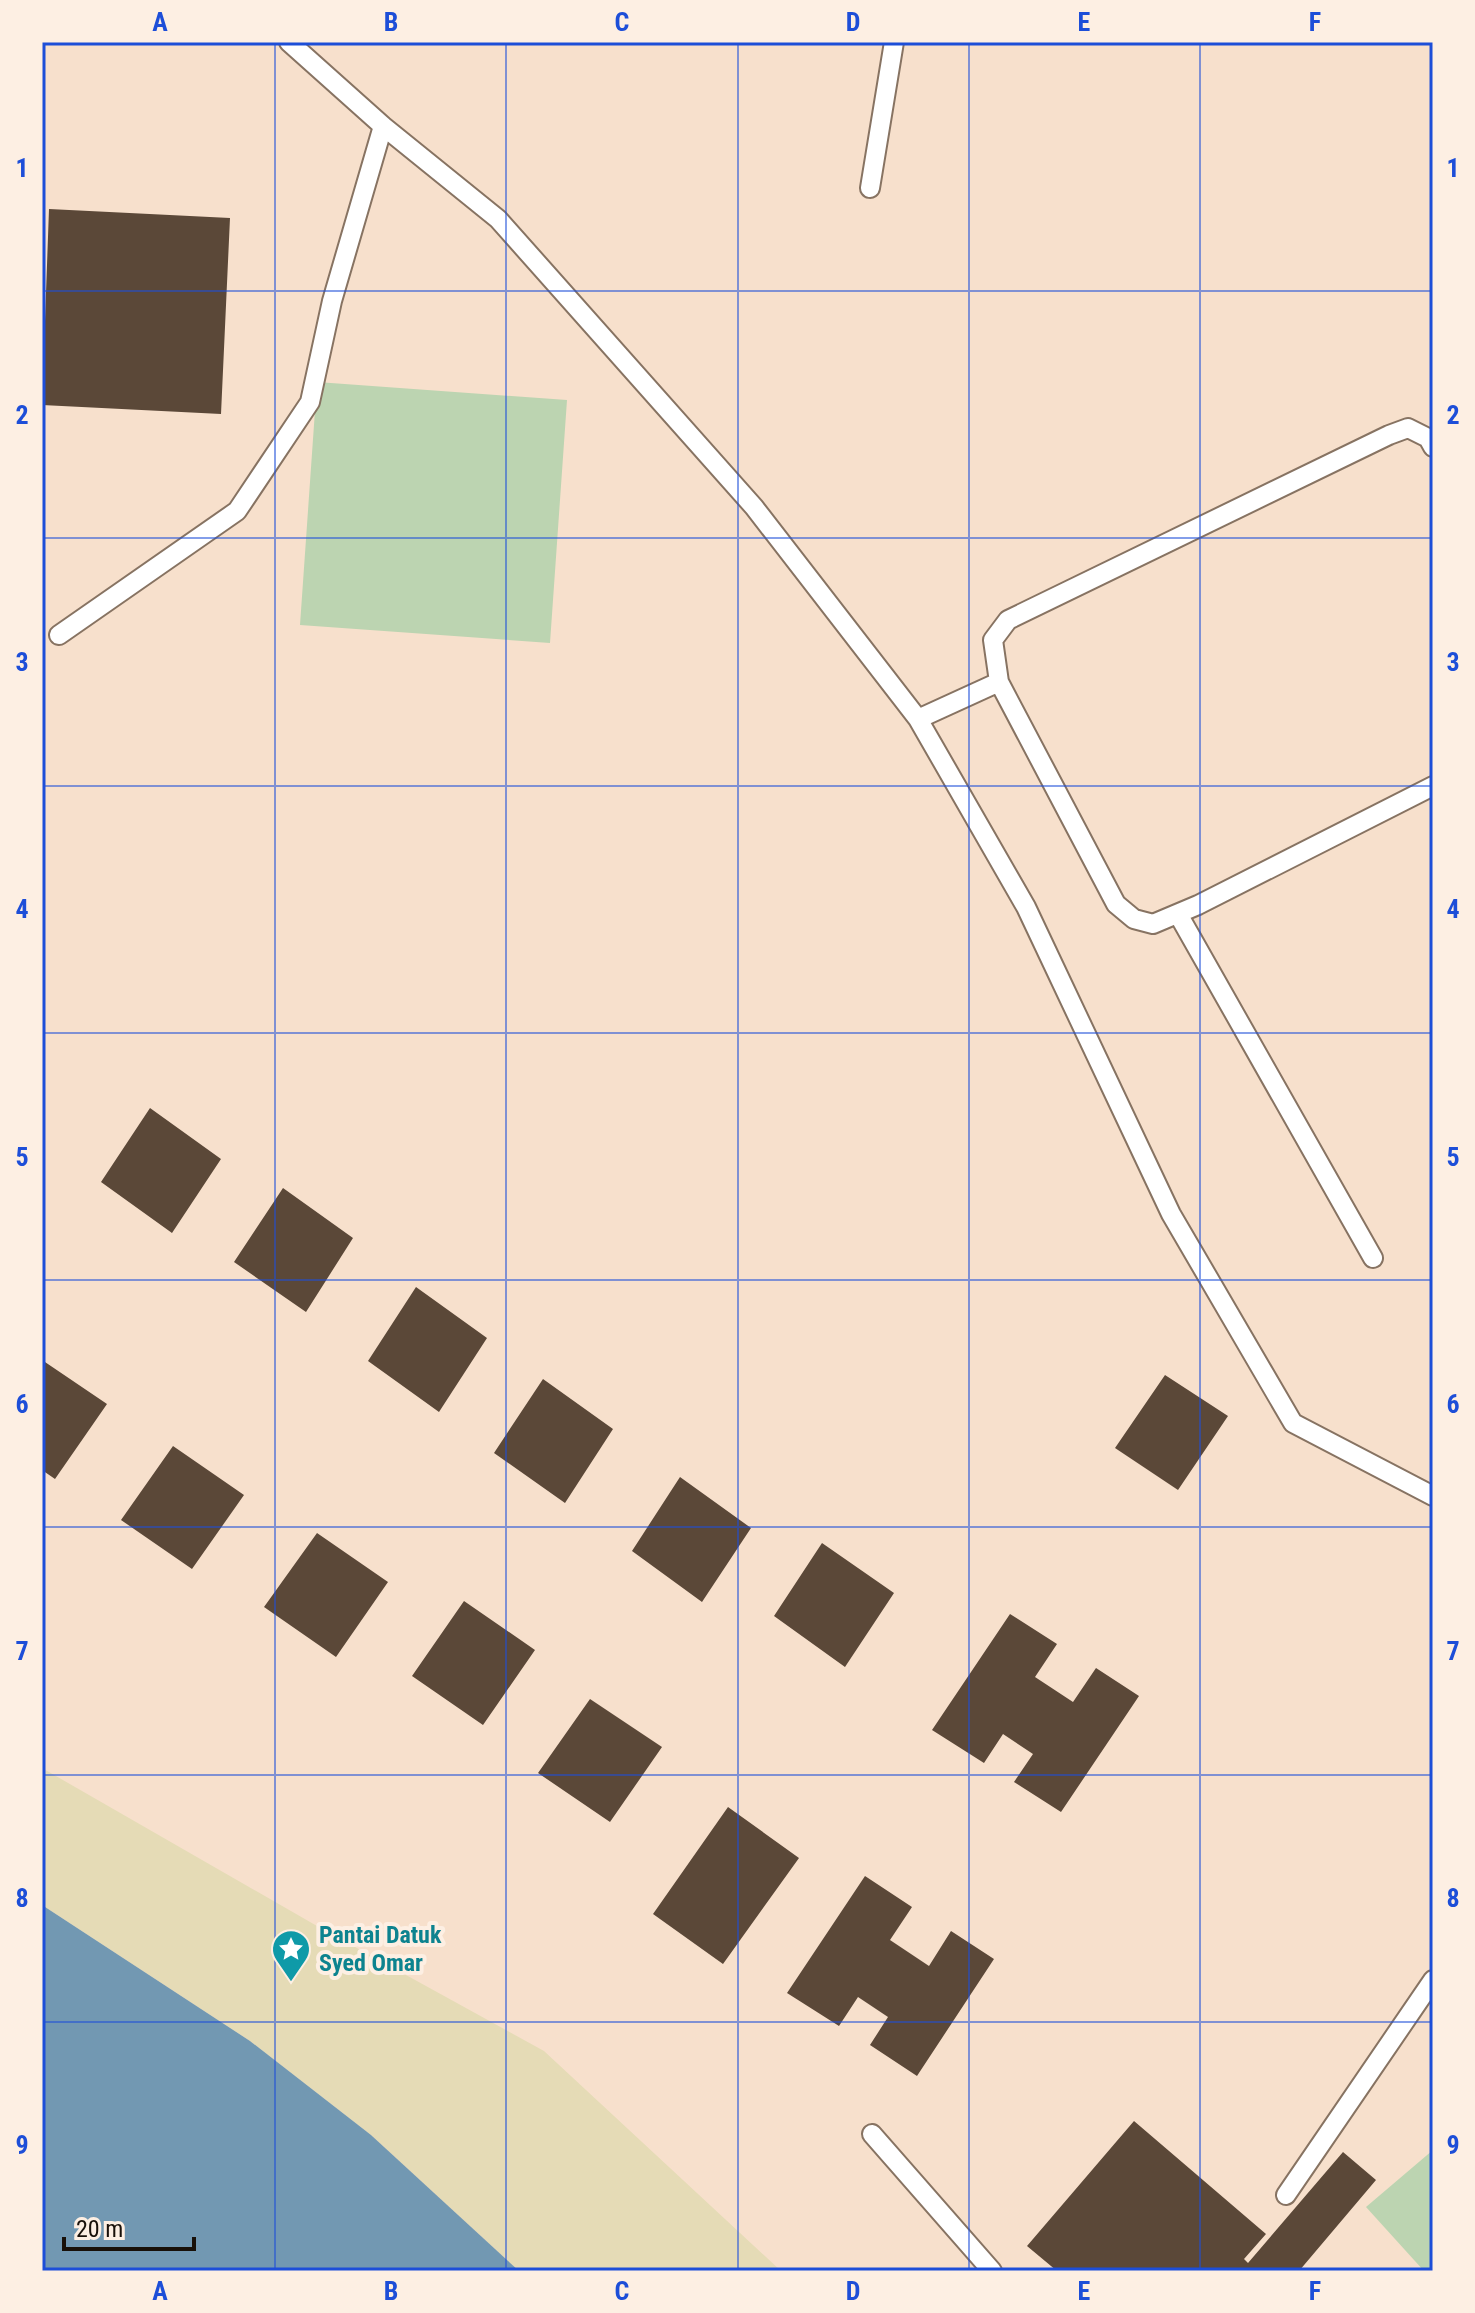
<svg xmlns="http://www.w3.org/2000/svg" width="1475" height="2313" viewBox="0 0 1475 2313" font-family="'Roboto Condensed',sans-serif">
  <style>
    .green { fill: #bcd4b1 }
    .sand { fill: #e5dbb6 }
    .water { fill: #7298b2 }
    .building { fill: #5b4838 }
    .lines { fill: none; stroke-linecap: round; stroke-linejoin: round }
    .service-casing { stroke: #877362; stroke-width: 22 }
    .service { stroke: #fff; stroke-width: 18 }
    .grid { fill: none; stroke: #1d4ed8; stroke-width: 2; stroke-opacity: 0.55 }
    .labels { text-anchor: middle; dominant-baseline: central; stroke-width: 8; stroke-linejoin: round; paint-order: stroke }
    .culture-label { font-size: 24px; font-weight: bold; fill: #0d838f; stroke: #fdefe3; text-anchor: start }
    .neatline { fill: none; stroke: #1d4ed8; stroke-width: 3 }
    .grid-label { font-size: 26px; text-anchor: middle; font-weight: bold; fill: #1d4ed8 }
  </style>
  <rect width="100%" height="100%" fill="#f7e0cc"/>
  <!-- green -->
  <path class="green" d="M317,382L567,400L550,643L300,625Z
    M1433,2150V2271H1424L1366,2207Z"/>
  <!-- sand -->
  <path class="sand" d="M42,1768L317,1926L544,2051L781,2271H519L371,2135L250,2041L42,1905Z"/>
  <!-- water -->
  <path class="water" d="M42,1905L250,2041L371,2135L519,2271H42Z"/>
  <!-- building -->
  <path class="building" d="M49,209L230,218L221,414L42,405Z
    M150,1108L221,1159L172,1233L101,1182Z
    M283,1188L353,1238L306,1312L234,1262Z
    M416,1287L487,1338L439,1412L368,1361Z
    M42,1360L107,1404L55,1479L42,1470Z
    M1165,1375L1228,1416L1178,1490L1115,1448Z
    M543,1379L613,1429L565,1503L494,1453Z
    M173,1446L244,1495L192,1569L121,1520Z
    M680,1477L751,1528L702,1602L632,1551Z
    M317,1533L388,1582L336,1657L264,1607Z
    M822,1543L894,1593L845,1667L774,1616Z
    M464,1601L535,1650L483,1725L412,1676Z
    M1010,1614L1057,1644L1035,1677L1073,1702L1096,1668L1139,1696L1061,1812L1014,1782L1033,1754L1003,1734L984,1763L932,1730Z
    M590,1699L662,1747L610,1822L538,1773Z
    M728,1807L799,1858L723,1964L653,1914Z
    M865,1876L912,1907L890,1940L929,1966L951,1931L994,1959L917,2076L870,2045L888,2017L858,1997L839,2026L787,1993Z
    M1134,2121L1266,2234L1244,2259L1248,2263L1343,2152L1376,2180L1299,2271H1057L1027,2246Z"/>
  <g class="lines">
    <!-- service casing -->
    <g class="service-casing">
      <path id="service" d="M289,42L383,126L498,219L754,507L918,719L1026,907L1171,1214L1293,1423L1433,1496
        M870,188L894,42
        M1433,447L1428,438L1408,428L1389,435L1008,620L993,640L999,682L1116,904L1134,919L1153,924L1198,905L1433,786
        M59,635L237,511L310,402L332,301L383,126
        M918,719L999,682
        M1178,914L1373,1258
        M872,2134L992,2271
        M1286,2195L1433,1980"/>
    </g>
    <!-- service -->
    <use href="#service" class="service"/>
  </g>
  <!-- grid -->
  <path class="grid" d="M275,42V2271M506,42V2271M738,42V2271M969,42V2271M1200,42V2271M42,291H1433M42,538H1433M42,786H1433M42,1033H1433M42,1280H1433M42,1527H1433M42,1775H1433M42,2022H1433"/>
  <!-- icons -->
  <defs>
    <g id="sight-pin" transform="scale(2)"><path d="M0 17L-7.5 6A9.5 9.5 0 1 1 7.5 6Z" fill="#0f9aa8" stroke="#fdefe3"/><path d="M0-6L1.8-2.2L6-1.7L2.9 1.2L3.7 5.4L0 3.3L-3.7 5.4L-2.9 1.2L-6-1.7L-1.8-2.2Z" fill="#fff"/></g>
  </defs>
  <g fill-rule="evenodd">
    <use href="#sight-pin" x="291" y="1949"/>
  </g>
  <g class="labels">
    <!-- culture labels -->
    <g class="culture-label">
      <text x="319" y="1935">Pantai Datuk<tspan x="319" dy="28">Syed Omar</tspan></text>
    </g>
  </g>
  <!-- border -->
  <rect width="1475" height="2313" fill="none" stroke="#fdefe3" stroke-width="88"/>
  <!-- scale -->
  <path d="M64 2237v12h130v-12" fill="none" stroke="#181009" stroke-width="4"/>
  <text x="76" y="2237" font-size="24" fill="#181009" stroke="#fdefe3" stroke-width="6" paint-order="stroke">20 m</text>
  <rect x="44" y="44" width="1387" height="2225" class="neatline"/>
  <g class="grid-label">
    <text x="160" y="31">A</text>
    <text x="391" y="31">B</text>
    <text x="622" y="31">C</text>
    <text x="853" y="31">D</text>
    <text x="1084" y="31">E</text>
    <text x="1315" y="31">F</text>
    <text x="22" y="177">1</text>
    <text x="1453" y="177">1</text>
    <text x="22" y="424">2</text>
    <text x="1453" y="424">2</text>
    <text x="22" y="671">3</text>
    <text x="1453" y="671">3</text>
    <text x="22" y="918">4</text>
    <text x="1453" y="918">4</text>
    <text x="22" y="1166">5</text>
    <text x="1453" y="1166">5</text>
    <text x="22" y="1413">6</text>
    <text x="1453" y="1413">6</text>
    <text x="22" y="1660">7</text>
    <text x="1453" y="1660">7</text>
    <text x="22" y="1907">8</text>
    <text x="1453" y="1907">8</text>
    <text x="22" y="2154">9</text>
    <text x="1453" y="2154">9</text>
    <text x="160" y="2300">A</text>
    <text x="391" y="2300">B</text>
    <text x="622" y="2300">C</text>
    <text x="853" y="2300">D</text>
    <text x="1084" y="2300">E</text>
    <text x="1315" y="2300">F</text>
  </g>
</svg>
